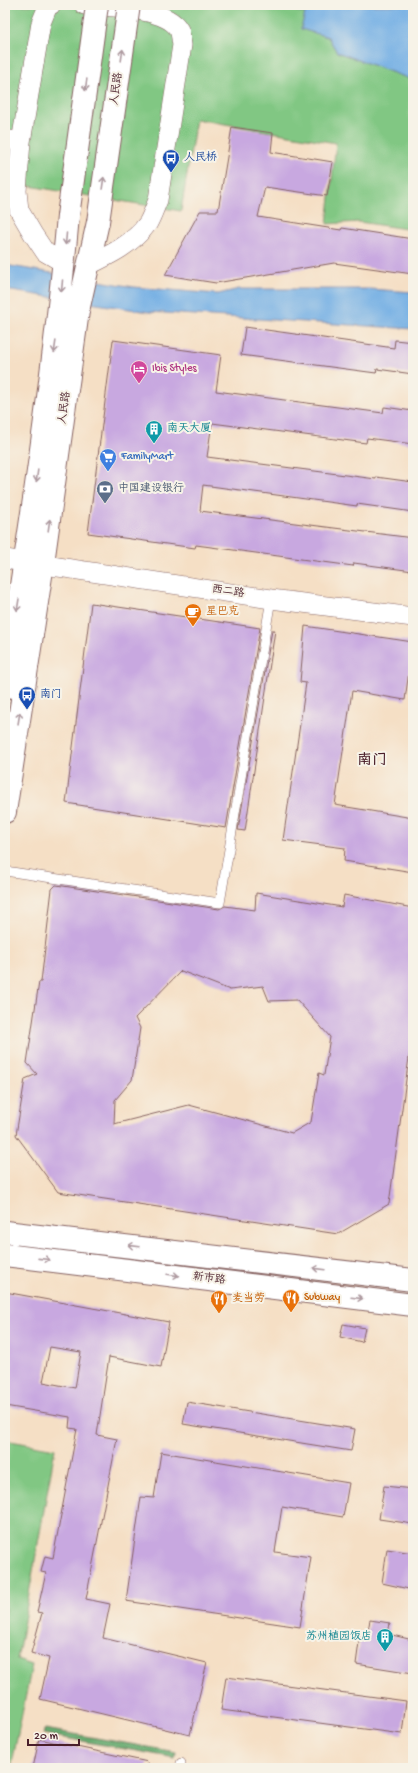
<svg xmlns="http://www.w3.org/2000/svg" width="418" height="1773" viewBox="0 0 418 1773" font-family="'Gochi Hand','LXGW WenKai TC',sans-serif">
  <style>
    .green { fill: #81c783; stroke: #667357 }
    .forest { fill: #68ac71; stroke: #59664e }
    .water { fill: #73afe4; stroke: #5e6788 }
    .building { fill: #c8a8e0; fill-rule: evenodd }
    .lines { fill: none; stroke-linecap: round; stroke-linejoin: round }
    .lane-casing { stroke: #866261; stroke-width: 10 }
    .street-casing { stroke: #866261; stroke-width: 20 }
    .secondary-casing { stroke: #866261; stroke-width: 24 }
    .primary-casing { stroke: #866261; stroke-width: 24 }
    .lane { stroke: #fff; stroke-width: 9 }
    .street { stroke: #fff; stroke-width: 19 }
    .secondary { stroke: #fff; stroke-width: 22 }
    .primary { stroke: #fff; stroke-width: 22 }
    .primary-bridge-casing { stroke: #866261; stroke-width: 24; stroke-linecap: butt }
    .primary-bridge { stroke: #fff; stroke-width: 22 }
    .oneway { stroke: #ae9aa0 }
    .labels { text-anchor: middle; dominant-baseline: central; stroke-width: 4; stroke-linejoin: round; paint-order: stroke }
    .street-label { font-size: 11px; fill: #4a1f2b; stroke: #f7f3e8 }
    .transit-label { font-size: 11px; fill: #164399; stroke: #f7f3e8; text-anchor: start }
    .hotel-label { font-size: 11px; fill: #b23c85; stroke: #f7f3e8; text-anchor: start }
    .culture-label { font-size: 11px; fill: #0d838f; stroke: #f7f3e8; text-anchor: start }
    .shop-label { font-size: 11px; fill: #366cbe; stroke: #f7f3e8; text-anchor: start }
    .service-label { font-size: 11px; fill: #4e5e75; stroke: #f7f3e8; text-anchor: start }
    .food-label { font-size: 11px; fill: #c56008; stroke: #f7f3e8; text-anchor: start }
    .district-label { font-size: 15px; font-weight: bold; fill: #4a1f2b; stroke: #f7f3e8 }
  </style>
  <rect width="100%" height="100%" fill="#f7f3e8"/>
  <filter id="ink" filterUnits="userSpaceOnUse"><feTurbulence type="fractalNoise" baseFrequency=".025" numOctaves="2"/><feDisplacementMap in="SourceGraphic" scale="8" xChannelSelector="R" yChannelSelector="G"/><feConvolveMatrix kernelMatrix="1 2 1 2 8 2 1 2 1" color-interpolation-filters="sRGB"/></filter>
  <filter id="wash" filterUnits="userSpaceOnUse"><feTurbulence type="fractalNoise" baseFrequency=".012" numOctaves="4" result="noise"/><feDisplacementMap in="SourceGraphic" scale="16" xChannelSelector="R" yChannelSelector="G"/><feGaussianBlur stdDeviation="0.9" result="paint"/><feColorMatrix in="noise" values="0 0 0 0 0 0 0 0 0 0 0 0 0 0 0 0 0 1.4 0 .05"/><feComposite in="paint" operator="in"/></filter>
  <g filter="url(#wash)">
    <rect width="100%" height="100%" fill="#f5dfc5"/>
    <!-- green -->
    <path class="green" d="M5,5H277L305,13L302,29L328,37L337,52L413,80V230L359,222L327,224L336,143L196,119L181,211L5,182Z
      M5,1440L55,1449L17,1660L32,1665L11,1768H5Z"/>
    <!-- forest -->
    <path class="forest" d="M45,1729L176,1752L175,1758L43,1734Z"/>
    <!-- water -->
    <path class="water" d="M277,5H413V80L337,52L328,37L301,29L305,13Z
      M5,265L134,287L218,294L239,289H370L413,292V329L149,312L5,290Z"/>
    <g id="blocks">
      <!-- building -->
      <path class="building" d="M232,127L273,133L271,152L333,162L327,196L265,187L258,217L341,230L342,228L413,239V274L334,263L216,283L165,275L200,211H218Z
        M5,158L9,159L6,190L7,201H5Z
        M245,327L394,348L395,340L413,342V374L377,369L376,373L241,355Z
        M113,340L221,355L216,391L383,413L384,407L413,411V444L367,438L366,443L212,423L207,457L376,479V477L413,482V512L357,504V506L203,485L200,511L413,538V571L354,563L353,566L196,545L195,548L88,533Z
        M91,603L260,628L226,828L66,803Z
        M305,626L413,642L405,700L352,691L335,805L413,818V872L344,861L345,848L283,840L306,683L300,682Z
        M272,630H275L245,831L238,830Z
        M56,885L219,909L225,906L255,910L256,893L342,907L344,895L413,908V1028L389,1204L338,1234L58,1192L16,1135L25,1079L37,1074L27,1063L39,982H41L52,889ZM181,971L230,990L263,986L269,1001L297,1000L330,1037L324,1075L319,1073L311,1122L292,1133L189,1105L114,1124L115,1100L132,1080L140,1028L135,1018Z
        M5,1292L169,1322L161,1367L109,1357L97,1435L117,1439L86,1599L110,1604L103,1638L207,1663L190,1735L40,1699L49,1658L31,1653L42,1613L37,1612L46,1573L41,1572L45,1556L53,1558L77,1429L69,1428L70,1417L5,1406ZM50,1347L81,1352L75,1388L43,1382Z
        M343,1324L365,1328L362,1342L340,1337Z
        M187,1402L355,1429L351,1451L183,1424Z
        M161,1452L349,1483L343,1517L282,1507L275,1552L311,1557L300,1627L126,1601L141,1497L154,1498Z
        M384,1486L413,1489V1524L379,1519Z
        M387,1549L413,1553V1590L382,1583Z
        M370,1620L390,1623L388,1634L413,1640V1673L356,1664L360,1635L367,1636Z
        M226,1677L406,1701L402,1734L221,1710Z
        M39,1739L148,1762L147,1768H33Z"/>
    </g>
  </g>
  <g filter="url(#ink)">
    <use href="#blocks" fill-opacity="0" stroke="#866261" stroke-width="1"/>
    <g class="lines">
      <!-- lane casing -->
      <g class="lane-casing">
        <path id="lane" d="M5,871L220,903L271,599
          M180,1768L181,1763"/>
      </g>
      <!-- street casing -->
      <g class="street-casing">
        <path id="street" d="M51,5L48,6L41,23L21,142L17,191L19,210L33,234L45,252L64,263
          M84,5C107,7 167,7 179,30C181,34 181,40 182,45L158,200C155,207 152,216 148,223C133,244 110,255 87,266
          M5,139L21,142
          M5,559L271,599L413,617"/>
      </g>
      <!-- secondary casing -->
      <g class="secondary-casing">
        <path id="secondary" d="M5,1232L413,1280
          M5,1255L413,1305"/>
      </g>
      <!-- primary casing -->
      <g class="primary-casing">
        <path id="primary" d="M5,688C30,531 54,374 68,216
          M5,812L43,563L78,311L98,222"/>
      </g>
      <!-- lane -->
      <use href="#lane" class="lane"/>
      <!-- street -->
      <use href="#street" class="street"/>
      <!-- secondary -->
      <use href="#secondary" class="secondary"/>
      <!-- primary -->
      <use href="#primary" class="primary"/>
      <!-- primary-bridge casing -->
      <g class="primary-bridge-casing">
        <path id="primary-bridge" d="M68,216L97,5
          M98,222L129,5"/>
      </g>
      <!-- primary-bridge -->
      <use href="#primary-bridge" class="primary-bridge"/>
    </g>
    <!-- one-way arrows -->
    <defs><path id="oneway-shaft" d="M-6 0H5M1.5-3L5.5 0L1.5 3" fill="none" stroke-width="1.6" stroke-linecap="round" stroke-linejoin="round"/></defs>
    <g class="oneway">
      <use href="#oneway-shaft" transform="translate(122 55) rotate(-82)"/>
      <use href="#oneway-shaft" transform="translate(86 85) rotate(98)"/>
      <use href="#oneway-shaft" transform="translate(103 183) rotate(-82)"/>
      <use href="#oneway-shaft" transform="translate(66 239) rotate(95)"/>
      <use href="#oneway-shaft" transform="translate(62 286) rotate(95)"/>
      <use href="#oneway-shaft" transform="translate(55 347) rotate(98)"/>
      <use href="#oneway-shaft" transform="translate(37 476) rotate(98)"/>
      <use href="#oneway-shaft" transform="translate(49 525) rotate(-82)"/>
      <use href="#oneway-shaft" transform="translate(18 605) rotate(99)"/>
      <use href="#oneway-shaft" transform="translate(19 718) rotate(-81)"/>
      <use href="#oneway-shaft" transform="translate(134 1246) rotate(-173)"/>
      <use href="#oneway-shaft" transform="translate(44 1259) rotate(6)"/>
      <use href="#oneway-shaft" transform="translate(319 1269) rotate(-173)"/>
      <use href="#oneway-shaft" transform="translate(173 1275) rotate(7)"/>
      <use href="#oneway-shaft" transform="translate(357 1298) rotate(7)"/>
    </g>
  </g>
  <!-- icons -->
  <defs>
    <g id="bus-pin" transform="scale(0.9)"><path d="M0 17L-7.5 6A9.5 9.5 0 1 1 7.5 6Z" fill="#1a4fb4" stroke="#f7f3e8"/><path d="M-5-6H5V4H4V6H2V4H-2V6H-4V4H-5ZM-3.5-4V0h7V-4ZM-3.5 1.2v1.5H-2V1.2ZM2 1.2v1.5H3.5V1.2Z" fill="#fff"/></g>
    <g id="hotel-pin" transform="scale(0.9)"><path d="M0 17L-7.5 6A9.5 9.5 0 1 1 7.5 6Z" fill="#d1479c" stroke="#f7f3e8"/><path d="M-6-4.5h1.5V1H6V5H4.5V3h-9V5H-6ZM-4 0a1.8 1.8 0 1 1 3.6 0ZM.5 0V-2.5h3Q6-2.5 6 0Z" fill="#fff"/></g>
    <g id="building-pin" transform="scale(0.9)"><path d="M0 17L-7.5 6A9.5 9.5 0 1 1 7.5 6Z" fill="#0f9aa8" stroke="#f7f3e8"/><path d="M-4-6H4V6H1V3H-1V6H-4ZM-2.5-4.3h1.7v1.8h-1.7ZM.8-4.3h1.7v1.8H.8ZM-2.5-1h1.7V.8h-1.7ZM.8-1h1.7V.8H.8Z" fill="#fff"/></g>
    <g id="supermarket-pin" transform="scale(0.9)"><path d="M0 17L-7.5 6A9.5 9.5 0 1 1 7.5 6Z" fill="#3f7fe0" stroke="#f7f3e8"/><path d="M-6-5.5h2.5l.6 2H6L4.5 2H-2.5L-4.4-4H-6ZM-1.5 3.2a1.3 1.3 0 1 0 .1 0ZM3 3.2a1.3 1.3 0 1 0 .1 0Z" fill="#fff"/></g>
    <g id="bank-pin" transform="scale(0.9)"><path d="M0 17L-7.5 6A9.5 9.5 0 1 1 7.5 6Z" fill="#5c6f8a" stroke="#f7f3e8"/><path d="M-6-4H6V4H-6ZM0-2.3a2.3 2.3 0 1 0 0 4.6a2.3 2.3 0 1 0 0-4.6Z" fill="#fff"/></g>
    <g id="cafe-pin" transform="scale(0.9)"><path d="M0 17L-7.5 6A9.5 9.5 0 1 1 7.5 6Z" fill="#e8710a" stroke="#f7f3e8"/><path d="M-5.5-4.5H6V0H3Q3 3.5 0 3.5H-2.5Q-5.5 3.5-5.5 0ZM3-3.2v2h1.7v-2ZM-6 4.5H4V6H-6Z" fill="#fff"/></g>
    <g id="restaurant-pin" transform="scale(0.9)"><path d="M0 17L-7.5 6A9.5 9.5 0 1 1 7.5 6Z" fill="#e8710a" stroke="#f7f3e8"/><path d="M-5-6h1v4h1v-4h1v4h1v-4h1v5L-1.5 .5V6h-2V.5L-5-1ZM5-6V6H3V1.5H1.5Q1.5-4 5-6Z" fill="#fff"/></g>
  </defs>
  <g fill-rule="evenodd">
    <use href="#bus-pin" x="171" y="158"/>
    <use href="#hotel-pin" x="139" y="369"/>
    <use href="#building-pin" x="154" y="429"/>
    <use href="#supermarket-pin" x="108" y="457"/>
    <use href="#bank-pin" x="105" y="489"/>
    <use href="#cafe-pin" x="193" y="612"/>
    <use href="#bus-pin" x="27" y="695"/>
    <use href="#restaurant-pin" x="291" y="1298"/>
    <use href="#restaurant-pin" x="219" y="1299"/>
    <use href="#building-pin" x="385" y="1637"/>
  </g>
  <g class="labels">
    <!-- street labels -->
    <g class="street-label">
      <text transform="translate(117 89) rotate(-82)">人民路</text>
      <text transform="translate(65 408) rotate(-82)">人民路</text>
      <text transform="translate(228 592) rotate(9)">西二路</text>
      <text transform="translate(209 1279) rotate(7)">新市路</text>
    </g>
    <!-- transit labels -->
    <g class="transit-label">
      <text x="184" y="158">人民桥</text>
      <text x="40" y="695">南门</text>
    </g>
    <!-- hotel labels -->
    <g class="hotel-label">
      <text x="152" y="369">Ibis Styles</text>
    </g>
    <!-- culture labels -->
    <g class="culture-label">
      <text x="167" y="429">南天大厦</text>
      <text x="372" y="1637" text-anchor="end">苏州植园饭店</text>
    </g>
    <!-- shop labels -->
    <g class="shop-label">
      <text x="121" y="457">FamilyMart</text>
    </g>
    <!-- service labels -->
    <g class="service-label">
      <text x="118" y="489">中国建设银行</text>
    </g>
    <!-- food labels -->
    <g class="food-label">
      <text x="206" y="612">星巴克</text>
      <text x="304" y="1298">Subway</text>
      <text x="232" y="1299">麦当劳</text>
    </g>
    <!-- district labels -->
    <g class="district-label">
      <text x="372" y="761">南门</text>
    </g>
  </g>
  <!-- margin -->
  <rect width="418" height="1773" fill="none" stroke="#f7f3e8" stroke-width="20"/>
  <!-- scale -->
  <path d="M28 1739v6h51v-6" fill="none" stroke="#4a1f2b" stroke-width="2"/>
  <text x="34" y="1739" font-size="12" fill="#4a1f2b" stroke="#f7f3e8" stroke-width="3" paint-order="stroke">20 m</text>
</svg>
